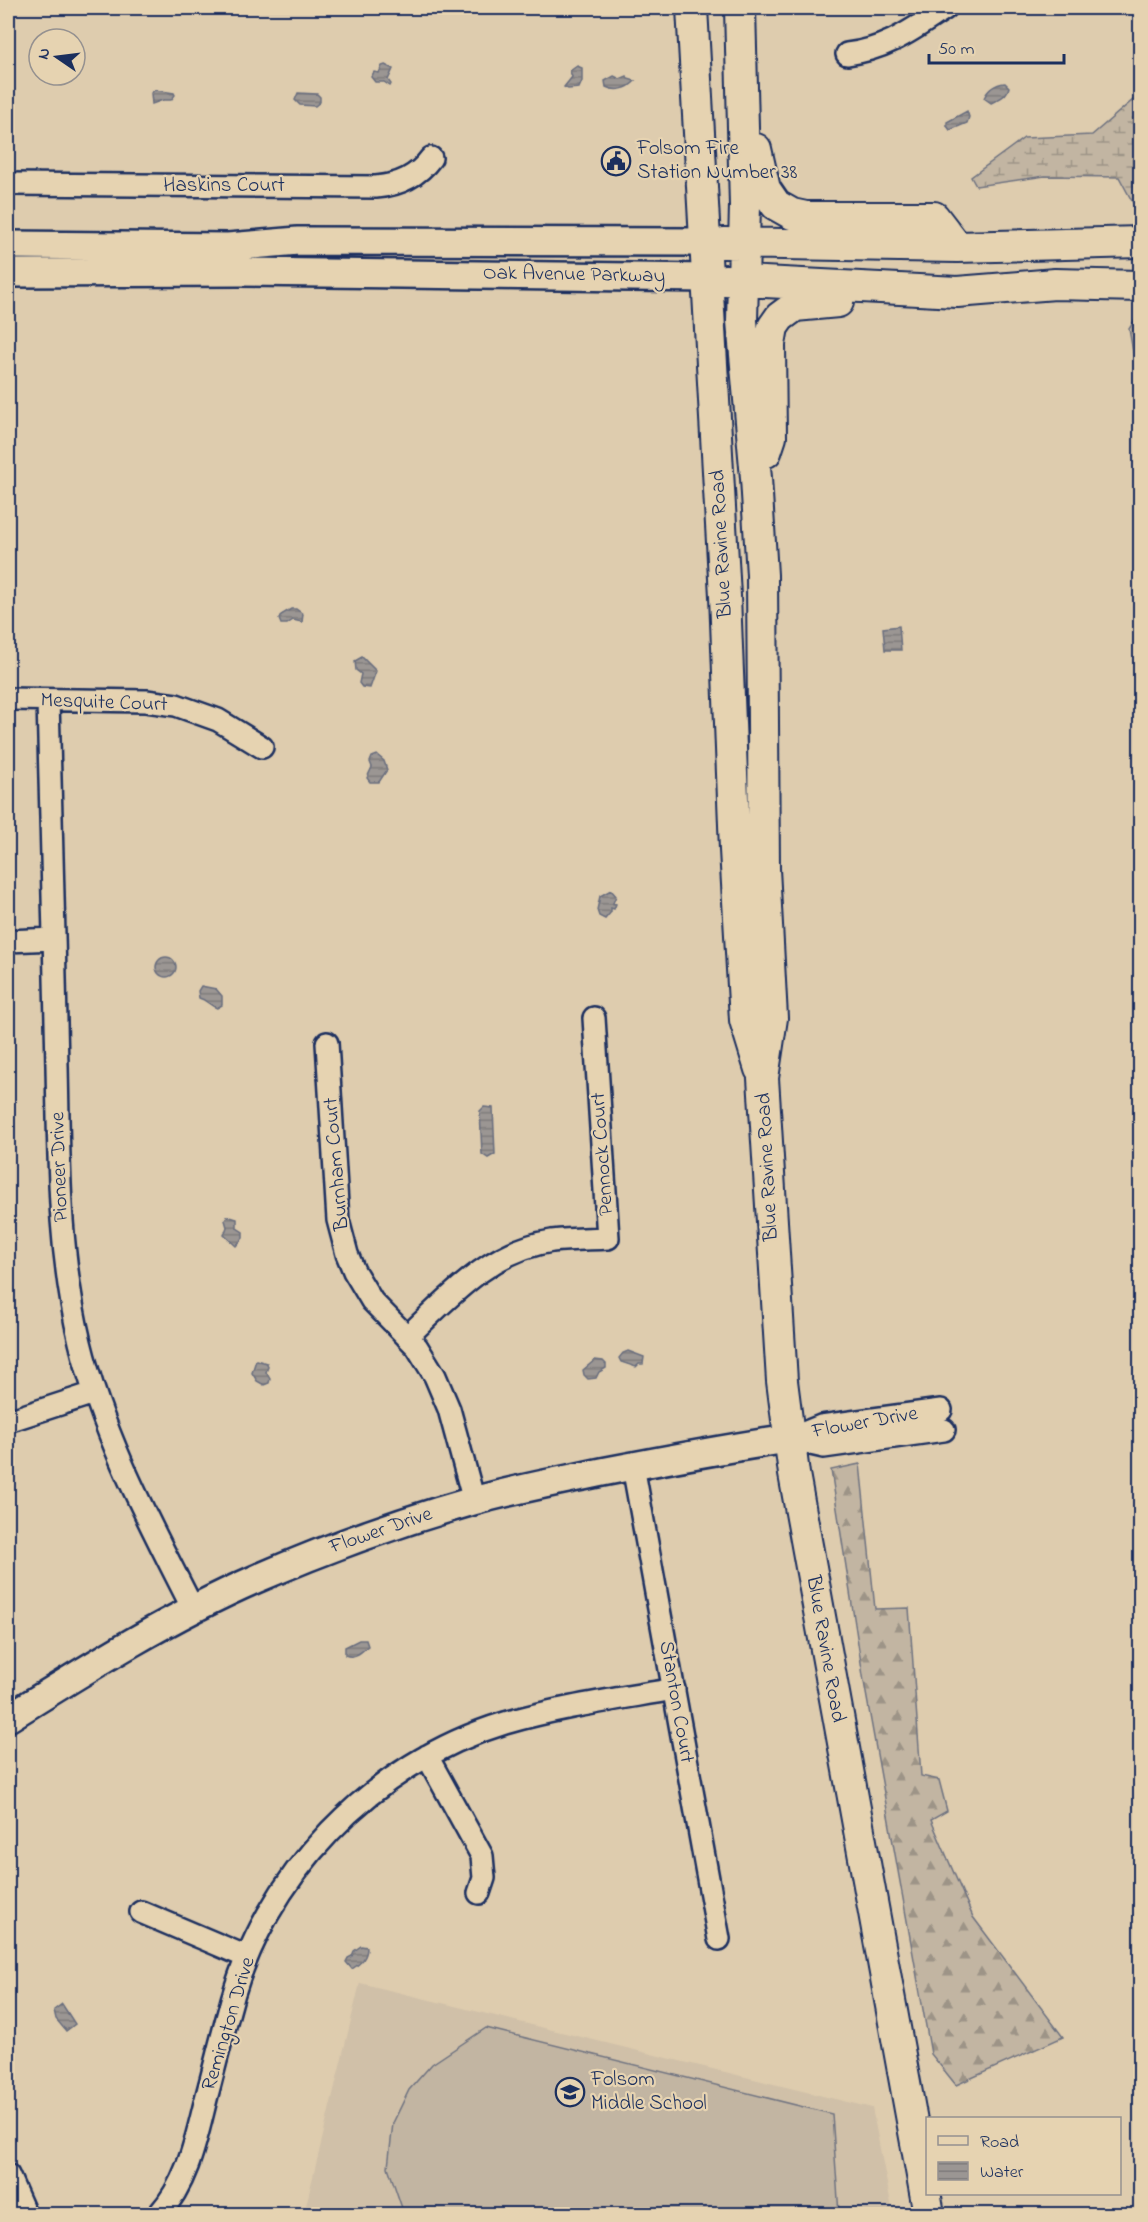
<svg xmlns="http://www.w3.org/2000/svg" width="1148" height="2222" viewBox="0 0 1148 2222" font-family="'Indie Flower',sans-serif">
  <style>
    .built { fill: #d0c0a8 }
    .forest { fill: url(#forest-firs); stroke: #6e7280; stroke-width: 1.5 }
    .wetland { fill: url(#wetland-marsh); stroke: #6e7280; stroke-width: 1.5 }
    .pitch { fill: #c2b5a2; stroke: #6e7280; stroke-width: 1.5 }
    .water { fill: url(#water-rules); stroke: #686d7e; stroke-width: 1.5 }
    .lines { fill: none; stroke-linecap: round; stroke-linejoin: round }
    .minor-casing { stroke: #1b2f5e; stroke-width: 26 }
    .tertiary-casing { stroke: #1b2f5e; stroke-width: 32 }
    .secondary-casing { stroke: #1b2f5e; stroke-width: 34 }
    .minor { stroke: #e6d3b1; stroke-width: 21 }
    .tertiary { stroke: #e6d3b1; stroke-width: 27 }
    .secondary { stroke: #e6d3b1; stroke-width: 30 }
    .labels { text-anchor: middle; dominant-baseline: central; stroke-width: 4.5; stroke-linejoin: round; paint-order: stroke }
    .poi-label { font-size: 21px; fill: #1b2f5e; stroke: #e6d3b1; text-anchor: start }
    .street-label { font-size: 21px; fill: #1b2f5e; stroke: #e6d3b1 }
  </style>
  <defs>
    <pattern id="forest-firs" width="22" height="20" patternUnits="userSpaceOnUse" patternTransform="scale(1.5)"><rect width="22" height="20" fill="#c2b5a2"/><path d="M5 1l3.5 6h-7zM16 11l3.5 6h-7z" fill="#9d9487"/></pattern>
    <pattern id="wetland-marsh" width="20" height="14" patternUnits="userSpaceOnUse" patternTransform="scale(1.5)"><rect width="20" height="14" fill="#c2b5a2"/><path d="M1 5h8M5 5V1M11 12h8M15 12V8" fill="none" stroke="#9d9487"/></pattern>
    <pattern id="water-rules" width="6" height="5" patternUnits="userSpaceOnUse" patternTransform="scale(1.5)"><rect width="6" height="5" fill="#9b9693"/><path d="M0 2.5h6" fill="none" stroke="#7e7b7b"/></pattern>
  </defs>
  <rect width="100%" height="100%" fill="#deccae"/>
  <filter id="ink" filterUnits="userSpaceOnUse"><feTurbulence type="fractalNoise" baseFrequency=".0167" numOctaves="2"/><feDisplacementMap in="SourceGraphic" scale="12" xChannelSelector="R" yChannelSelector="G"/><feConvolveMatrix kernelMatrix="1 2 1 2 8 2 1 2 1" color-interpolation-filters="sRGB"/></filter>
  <g filter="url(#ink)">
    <!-- built -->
    <path class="built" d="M360,1983L872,2108L893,2214H304Z"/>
    <!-- forest -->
    <path class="forest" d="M860,1464L875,1609L909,1608L921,1776L939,1780L947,1811L931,1820L973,1917L1063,2037L956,2085L931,2054L864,1682L831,1470Z"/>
    <!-- wetland -->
    <path class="wetland" d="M1140,94V242V216L1119,177L1045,176L976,186L971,177L1024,138L1092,135Z
      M1140,312V392L1129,329Z"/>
    <!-- pitch -->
    <path class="pitch" d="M486,2028L832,2114L839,2214H404L388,2167L393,2123L409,2090L432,2064Z"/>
    <!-- water -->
    <path class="water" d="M385,65L393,69L388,80L391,84L390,86L384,82H375L371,77L374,72L379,73L382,66Z
      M577,66L582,68V81L579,88L568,89L564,87L572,77L570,71Z
      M614,76L620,79L627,76L628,79L635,81C628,89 616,92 606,87L605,81Z
      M1005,83L1009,87C1007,96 999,99 991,103L984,98C988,89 995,84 1005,83Z
      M155,90L174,93L175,95L171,100H163L152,104L151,93Z
      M298,93L317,94L320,97V102L315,106L300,105L295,100Z
      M967,111L969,117L967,123L950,130L947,126V122Z
      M291,609H296L303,614L302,622L293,620L287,624H281L279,619L281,615Z
      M899,626L901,650H885L883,628Z
      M362,657L376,671L370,688L362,687L359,683L361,674L356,670L355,661Z
      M377,755L384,761L387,770L379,782H370L367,778L372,767L370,762L372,757Z
      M611,890L616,896L613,903L616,904L614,909L611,908V912L605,919L599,916L597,910L600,896Z
      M156 967a10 10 0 1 1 20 0a10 10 0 1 1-20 0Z
      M201,986L216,989L222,996V1005L217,1008C209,1005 207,1000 199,998L198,991Z
      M484,1107L493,1108L495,1154L488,1158L482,1154L480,1111Z
      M227,1216L237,1219V1228L243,1232V1238L236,1246L224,1235L227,1227L225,1220Z
      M628,1351L644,1357L643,1364H639L636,1367L621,1362L619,1358L623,1353Z
      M256,1360L267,1363L268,1367L266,1372L270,1379L269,1383L264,1385L257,1381L252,1373Z
      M595,1360L603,1361L606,1364V1368L599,1372L596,1378L588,1379L584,1375L583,1370Z
      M359,1640H366L368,1646C361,1652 355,1659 345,1655V1647Z
      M361,1946L367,1947C367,1958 361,1963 352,1969L346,1962L348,1958L352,1956L354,1951Z
      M62,2004L75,2024L66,2031L56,2019L54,2010Z"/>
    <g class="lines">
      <!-- minor casing -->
      <g class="minor-casing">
        <path id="minor" d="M847,54C888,49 913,29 946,8
          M8,184L376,187C399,185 417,177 431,158
          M8,699L146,701L176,705L218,720L262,747
          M48,700C52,822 54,944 57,1066C59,1158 58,1252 80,1342C103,1437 149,1522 193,1609
          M8,941L54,939
          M327,1043L338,1220L347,1254L354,1271L372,1301L417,1347L435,1376L449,1409L474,1501
          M407,1337C450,1296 491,1250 552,1241C571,1239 590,1239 608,1238L594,1018
          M8,1421L94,1393
          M789,1439L824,1447L944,1430
          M789,1439L821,1426L941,1410
          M633,1466L719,1939
          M427,1756L482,1856L484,1878L479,1893
          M141,1912L247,1957
          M8,2175L25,2214
          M159,2214C188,2182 196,2139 206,2099C214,2069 221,2040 229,2011C263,1876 372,1763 505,1723C560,1707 618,1699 674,1689"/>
      </g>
      <!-- tertiary casing -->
      <g class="tertiary-casing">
        <path id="tertiary" d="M8,245L228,247L298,241L704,242
          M8,273L240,272L707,278
          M8,1718C88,1668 169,1617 256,1579C327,1548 399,1522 473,1501C516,1489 559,1481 602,1472C664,1460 726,1448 789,1439"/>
      </g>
      <!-- secondary casing -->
      <g class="secondary-casing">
        <path id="secondary" d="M692,8L725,596L735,850L745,1020L760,1069
          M740,8L745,206L742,321L756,478L762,575L764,869L772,1018L763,1078L782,1381L794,1474L929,2214
          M756,149L765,189L776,205L792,214L806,217H934L957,247
          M724,243L957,247L1140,242
          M725,280L957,292L1055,284L1140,286
          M766,452L771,437L770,344L773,327L780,317L795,306L838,302"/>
      </g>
      <!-- minor -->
      <use href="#minor" class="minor"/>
      <!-- tertiary -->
      <use href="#tertiary" class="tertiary"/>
      <!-- secondary -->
      <use href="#secondary" class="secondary"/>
    </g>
  </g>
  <!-- icons -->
  <defs>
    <g id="civic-ring" transform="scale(1.5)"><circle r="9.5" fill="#e6d3b1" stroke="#1b2f5e" stroke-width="1.5"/><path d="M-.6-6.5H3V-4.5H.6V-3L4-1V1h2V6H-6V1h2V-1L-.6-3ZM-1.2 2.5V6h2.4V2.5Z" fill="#1b2f5e"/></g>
    <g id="school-ring" transform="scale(1.5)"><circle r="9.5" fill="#e6d3b1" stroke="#1b2f5e" stroke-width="1.5"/><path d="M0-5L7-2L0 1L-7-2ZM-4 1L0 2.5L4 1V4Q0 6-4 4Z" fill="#1b2f5e"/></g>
  </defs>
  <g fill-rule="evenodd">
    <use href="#civic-ring" x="616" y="161"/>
    <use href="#school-ring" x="570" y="2092"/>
  </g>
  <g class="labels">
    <!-- poi labels -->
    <g class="poi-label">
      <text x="637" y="149">Folsom Fire<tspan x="637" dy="24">Station Number 38</tspan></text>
      <text x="591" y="2080">Folsom<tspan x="591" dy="24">Middle School</tspan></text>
    </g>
    <!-- street labels -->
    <g class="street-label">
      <text x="224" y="186">Haskins Court</text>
      <text transform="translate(574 275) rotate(1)">Oak Avenue Parkway</text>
      <text transform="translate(722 544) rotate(-93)">Blue Ravine Road</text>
      <text transform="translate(104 703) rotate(2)">Mesquite Court</text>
      <text transform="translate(603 1154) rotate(-94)">Pennock Court</text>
      <text transform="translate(337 1164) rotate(-95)">Burnham Court</text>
      <text transform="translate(60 1167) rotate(-92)">Pioneer Drive</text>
      <text transform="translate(768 1167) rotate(-93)">Blue Ravine Road</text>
      <text transform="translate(865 1423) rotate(-10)">Flower Drive</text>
      <text transform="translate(381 1531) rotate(-19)">Flower Drive</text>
      <text transform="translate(825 1649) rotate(80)">Blue Ravine Road</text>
      <text transform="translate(676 1702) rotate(80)">Stanton Court</text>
      <text transform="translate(229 2024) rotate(-73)">Remington Drive</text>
    </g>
  </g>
  <!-- margin -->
  <rect width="1148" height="2222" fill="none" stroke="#e6d3b1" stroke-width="30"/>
  <rect x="15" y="15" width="1118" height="2192" fill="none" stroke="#1b2f5e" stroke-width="2" filter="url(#ink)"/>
  <!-- legend -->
  <rect x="926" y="2117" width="195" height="78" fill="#e6d3b1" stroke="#959190" stroke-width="1.5"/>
  <rect x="938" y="2136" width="30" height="9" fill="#e6d3b1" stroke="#959190" stroke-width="1.5"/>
  <text x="980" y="2147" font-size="18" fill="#1b2f5e">Road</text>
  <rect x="938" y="2162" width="30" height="18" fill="url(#water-rules)" stroke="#959190" stroke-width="1.5"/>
  <text x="980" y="2177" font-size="18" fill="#1b2f5e">Water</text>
  <!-- north arrow -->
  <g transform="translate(57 57) rotate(284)"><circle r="28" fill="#e6d3b1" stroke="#959190" stroke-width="1.5"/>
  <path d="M0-4.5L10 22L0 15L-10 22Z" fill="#1b2f5e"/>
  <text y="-9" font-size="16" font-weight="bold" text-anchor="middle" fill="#1b2f5e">N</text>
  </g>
  <!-- scale -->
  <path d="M929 54v9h135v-9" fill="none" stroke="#1b2f5e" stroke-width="3"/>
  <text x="938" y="54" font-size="18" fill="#1b2f5e" stroke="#e6d3b1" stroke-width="4.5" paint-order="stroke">50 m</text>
</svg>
